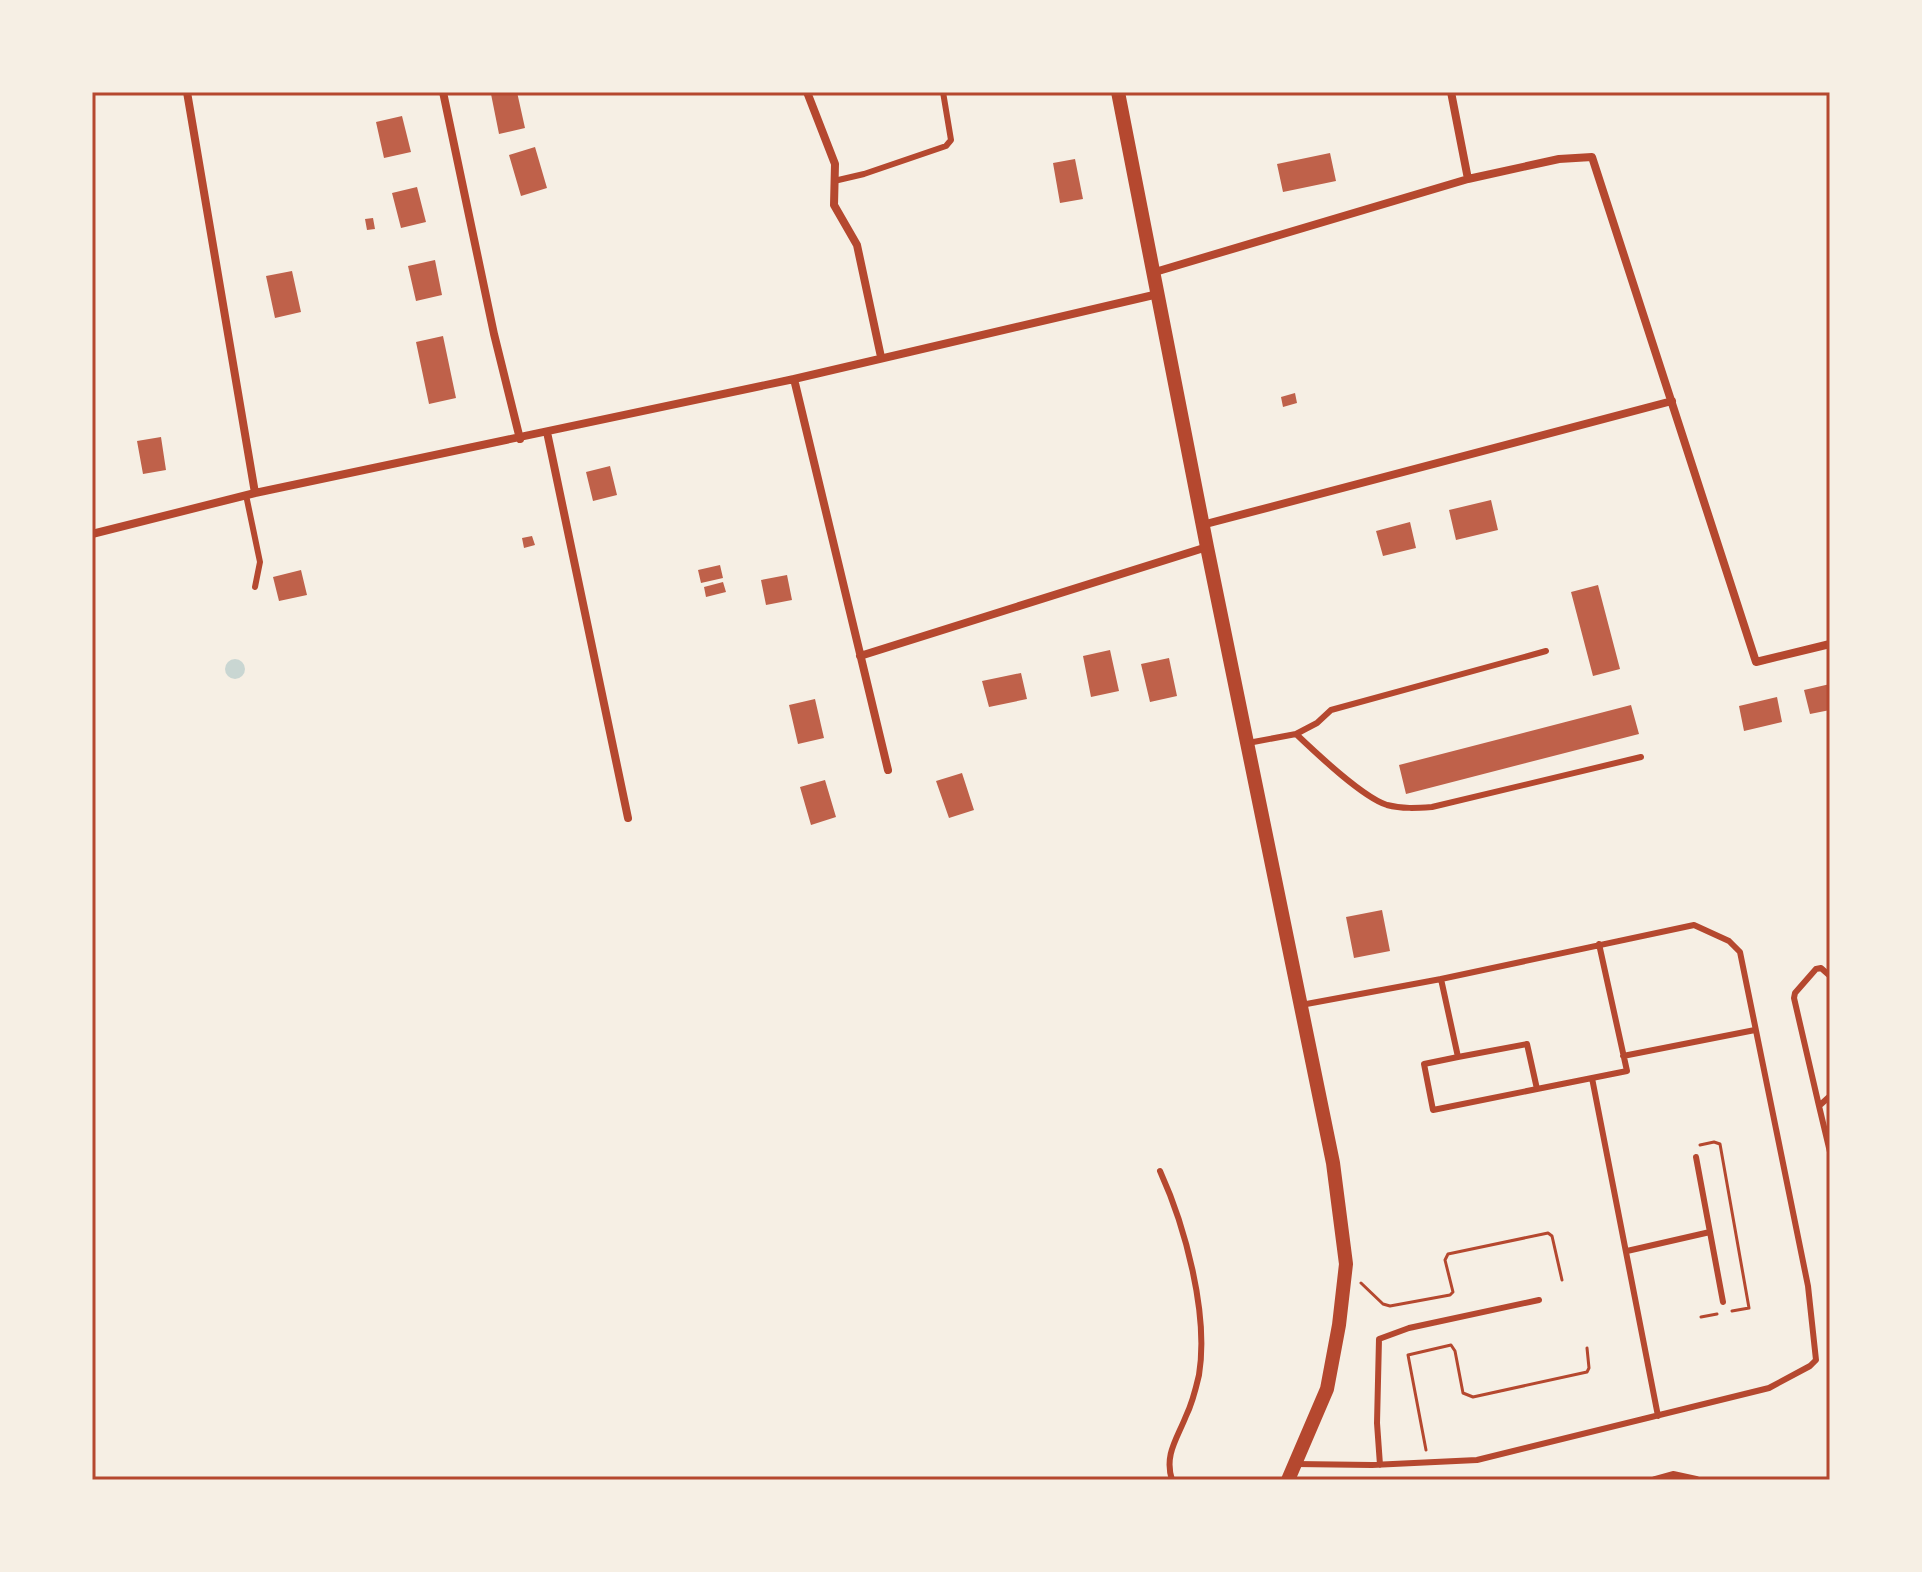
<svg xmlns="http://www.w3.org/2000/svg" width="1922" height="1572" viewBox="0 0 1922 1572" font-family="Montserrat,sans-serif">
  <style>
    .water { fill: #c9d6d2 }
    .building { fill: #bf614a }
    .lines { fill: none; stroke-linecap: round; stroke-linejoin: round }
    .path { stroke: #b5482f; stroke-width: 3 }
    .service { stroke: #b5482f; stroke-width: 6 }
    .minor { stroke: #b5482f; stroke-width: 8 }
    .tertiary { stroke: #b5482f; stroke-width: 14 }
    .neatline { fill: none; stroke: #b5482f; stroke-width: 3 }
  </style>
  <rect width="100%" height="100%" fill="#f6efe4"/>
  <!-- water -->
  <path class="water" d="M225 669a10 10 0 1 1 20 0a10 10 0 1 1-20 0Z"/>
  <!-- building -->
  <path class="building" d="M499,92H517L525,128L499,134L491,94Z
    M402,116L411,152L384,158L376,122Z
    M535,147L547,188L521,196L509,155Z
    M1330,153L1336,181L1283,192L1277,164Z
    M1075,159L1083,199L1060,203L1053,163Z
    M417,187L426,222L401,228L392,193Z
    M373,218L375,229L367,230L365,219Z
    M435,260L442,295L416,301L408,266Z
    M292,271L301,312L275,318L266,276Z
    M443,336L456,398L429,404L416,342Z
    M1295,393L1297,403L1283,407L1281,397Z
    M161,437L166,470L143,474L137,441Z
    M610,466L617,495L593,501L586,472Z
    M1491,500L1498,530L1456,540L1449,510Z
    M1410,522L1416,548L1383,556L1376,531Z
    M532,536L535,545L524,548L522,538Z
    M720,565L723,578L701,583L698,570Z
    M301,570L307,595L279,601L273,577Z
    M787,575L792,600L766,605L761,580Z
    M723,582L726,592L706,597L704,587Z
    M1598,585L1620,669L1593,676L1571,592Z
    M1110,650L1119,691L1091,697L1083,656Z
    M1169,658L1177,696L1150,702L1141,664Z
    M1021,673L1027,699L989,707L982,681Z
    M1830,684V710L1810,714L1804,690Z
    M1777,697L1782,722L1744,731L1739,706Z
    M815,699L824,738L798,744L789,705Z
    M1631,705L1639,734L1406,794L1399,765Z
    M962,773L974,810L949,818L936,781Z
    M825,780L836,817L811,825L800,787Z
    M1382,910L1390,951L1354,958L1346,917Z"/>
  <g class="lines">
    <!-- path -->
    <path class="path" d="M1700,1145L1714,1142L1720,1144L1749,1308L1732,1311
      M1361,1283L1383,1304L1390,1306L1450,1295L1453,1292L1445,1260L1448,1254L1548,1233L1552,1236L1562,1280
      M1701,1317L1717,1314
      M1426,1450L1408,1355L1451,1345L1455,1351L1463,1393L1473,1397L1587,1372L1589,1368L1587,1348"/>
    <!-- service -->
    <path class="service" d="M834,181L864,174L946,146L951,140L943,92
      M246,495L260,562L255,587
      M1296,734L1317,723L1331,710L1546,651
      M1248,743L1296,734C1316,753 1362,797 1387,805C1402,809 1417,808 1432,807L1641,757
      M1441,979L1458,1057L1527,1044L1537,1089L1592,1078L1658,1416
      M1623,1056L1755,1030
      M1458,1057L1424,1064L1433,1110L1537,1089
      M1592,1078L1627,1071L1599,944
      M1830,1096L1819,1106L1830,1152
      M1819,1106L1794,998L1795,993L1816,969L1821,968L1830,976
      M1696,1157L1723,1302
      M1160,1171C1185,1226 1209,1314 1199,1375C1196,1388 1192,1404 1186,1416C1177,1439 1164,1455 1172,1480
      M1627,1251L1710,1232
      M1296,1464L1372,1465L1477,1460L1769,1388L1810,1366L1816,1360L1808,1286L1740,952L1729,941L1694,925L1441,979L1301,1005
      M1380,1465L1377,1423L1379,1339L1409,1328L1539,1300"/>
    <!-- minor -->
    <path class="minor" d="M187,92L255,493
      M443,92L494,334L520,439
      M807,92L835,164L834,205L857,245L881,357
      M1451,92L1468,179
      M1155,272L1468,179L1559,159L1592,157L1756,662L1830,644
      M794,379L888,770
      M547,432L628,818
      M1202,525L1672,401
      M92,534L255,493L794,379L1158,294
      M860,656L1207,547
      M1655,1480L1673,1475L1696,1480"/>
    <!-- tertiary -->
    <path class="tertiary" d="M1118,92L1207,547L1333,1163L1346,1264L1339,1325L1327,1389L1288,1480"/>
  </g>
  <!-- border -->
  <rect width="1922" height="1572" fill="none" stroke="#f6efe4" stroke-width="188"/>
  <rect x="94" y="94" width="1734" height="1384" class="neatline"/>
</svg>
